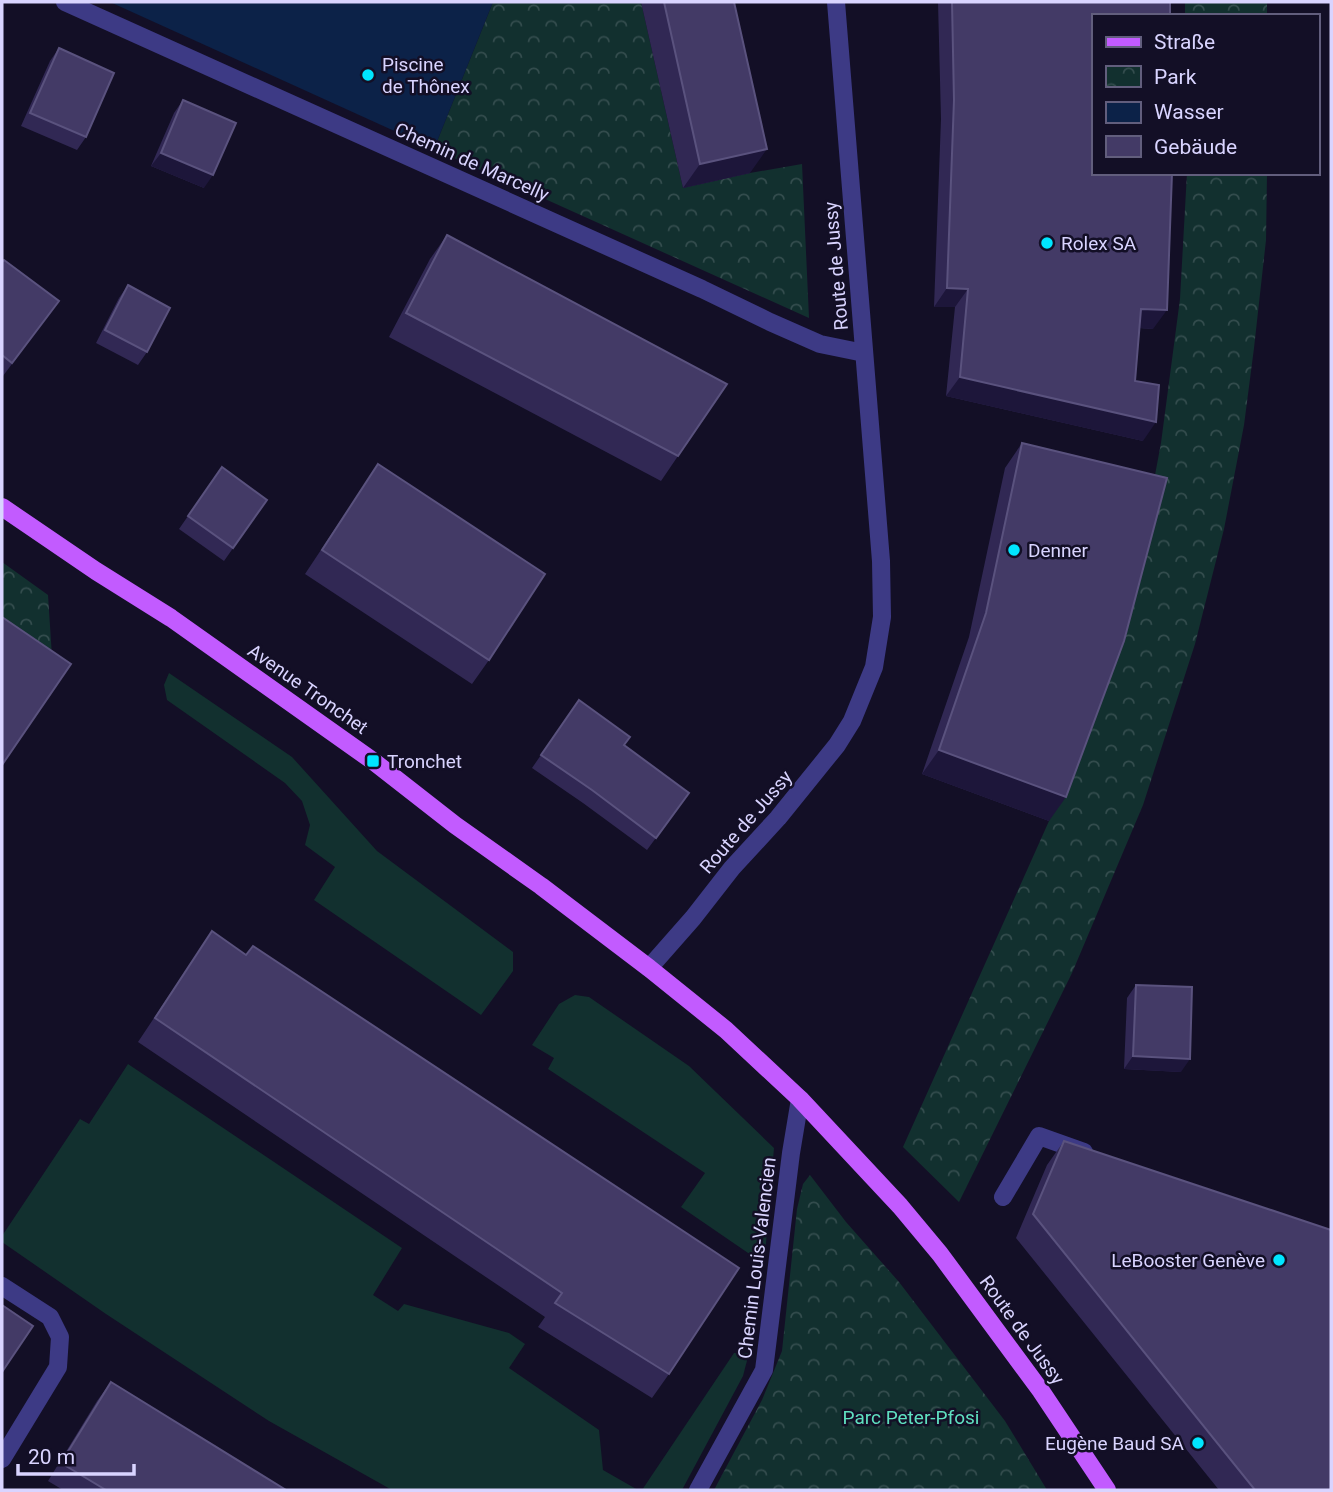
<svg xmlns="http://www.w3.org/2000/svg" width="1333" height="1492" viewBox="0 0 1333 1492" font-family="Roboto,sans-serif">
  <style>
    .green { fill: #12302f }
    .park { fill: url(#park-crowns) }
    .water { fill: #0c2248 }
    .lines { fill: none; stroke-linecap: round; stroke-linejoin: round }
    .minor { stroke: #3d3a85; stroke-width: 18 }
    .major { stroke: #c25bff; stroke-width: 18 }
    .wall { fill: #312854 }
    .shaded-wall { fill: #1d163a }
    .building { fill: #433a66; stroke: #5a527e; stroke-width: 2 }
    .poi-dot { fill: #00e5ff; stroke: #130f26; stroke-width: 2.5 }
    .labels { text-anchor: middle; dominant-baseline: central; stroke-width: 5; stroke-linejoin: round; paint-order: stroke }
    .poi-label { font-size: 19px; fill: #d9d4ff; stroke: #130f26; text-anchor: start }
    .street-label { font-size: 19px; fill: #d9d4ff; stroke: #130f26 }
    .park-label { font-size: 19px; fill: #5fe0c0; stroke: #130f26 }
  </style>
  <defs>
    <pattern id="park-crowns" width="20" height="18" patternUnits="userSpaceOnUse" patternTransform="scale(1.75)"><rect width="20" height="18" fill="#12302f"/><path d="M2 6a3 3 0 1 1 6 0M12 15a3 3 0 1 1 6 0" fill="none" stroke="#344d4e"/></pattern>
  </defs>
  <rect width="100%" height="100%" fill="#130f26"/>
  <!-- green -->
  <path class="green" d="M169,673L292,757L377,851L513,952V971L481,1015L314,900L335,867L305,845L310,825L302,801L285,783L167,700L164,685Z
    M575,995L589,997L689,1066L774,1148L765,1255H751L681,1207L705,1173L548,1069L554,1058L532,1045L559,1004Z
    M128,1064L402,1248L373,1295L398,1311L404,1304L509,1333L525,1344L509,1368L599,1430L603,1470L638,1490H392L269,1421L106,1314L2,1242V1236L80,1119L89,1124Z
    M734,1353H749L743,1376L682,1490H642Z"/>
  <!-- park -->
  <path class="park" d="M493,2H641L683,188L750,173L802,164L809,318L434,149Z
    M1185,2H1267V16H1185Z
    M1187,173H1267L1266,240L1254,348L1244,425L1224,529L1195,644L1143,805L1072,973L959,1202L903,1147L1049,821L1107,665L1150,502L1161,443L1180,299Z
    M2,562L48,595L54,688L2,653Z
    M810,1175L846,1222L899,1282L1005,1421L1047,1490H714L762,1400L782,1351L797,1209L803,1184Z"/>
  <!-- water -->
  <path class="water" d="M110,2H493L434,149Z"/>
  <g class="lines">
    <!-- minor -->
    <path class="minor" d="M65,2L702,289L770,322L820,344L864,353
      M649,968L693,918L732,868L778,818L837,745L852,721L874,667L882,617L881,561L836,2
      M1003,1197L1039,1136L1084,1152
      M2,1286L50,1317L60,1337L58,1367L2,1459
      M698,1490L764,1370L791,1153L800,1099"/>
    <!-- major -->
    <path class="major" d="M2,507L96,571L171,618L373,761L455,825L541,886L649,968L726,1030L800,1099L900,1206L940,1254L1041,1391L1107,1490"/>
  </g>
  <!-- wall -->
  <path class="wall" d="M641,2H734L750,173L683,188Z
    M938,2H1170L1153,329L1139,328L1135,381L1143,441L946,396L955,307H934L941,119Z
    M59,48L86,137L77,150L21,126L50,61Z
    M183,100L204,188L151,166L174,113Z
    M447,235L678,456L661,481L389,337L430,259Z
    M2,262L59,301L3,376L2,374Z
    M128,285L147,352L138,365L96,343L119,298Z
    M1022,443L1049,821L922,774L969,637L1005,468Z
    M378,464L489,660L472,684L305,574Z
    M222,467L267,500L224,561L179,529Z
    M579,700L624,745L689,793L647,850L583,803L532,768Z
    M212,931L669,1374L652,1398L538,1327L545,1317L138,1042Z
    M1136,985L1181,1072L1124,1069L1127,998Z
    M1064,1141L1330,1490H1219L1016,1238L1047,1165Z
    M111,1382L286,1490H63L48,1481L97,1401Z"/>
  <!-- shaded-wall -->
  <path class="shaded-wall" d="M767,149L750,173L683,188L700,164Z
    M161,153L213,175L204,188L151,166Z
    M947,288L968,289L955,307H934Z
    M1141,309L1167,310L1153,329L1128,327Z
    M960,377L1156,422L1143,441L946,396Z
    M939,750L1066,797L1049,821L922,774Z
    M1133,1056L1190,1059L1181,1072L1124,1069Z"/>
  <!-- building -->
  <path class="building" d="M664,2H734L767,149L700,164Z
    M952,2H1170V16H1093V173H1172L1167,310L1141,309L1135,381L1159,385L1156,422L960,377L968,289L947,288L954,100Z
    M59,48L114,73L86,137L30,113Z
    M183,100L236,123L213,175L161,153Z
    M447,235L727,384L678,456L406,313Z
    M4,260L59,301L12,363L2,355V262Z
    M128,285L170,308L147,352L105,330Z
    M1022,443L1167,478L1124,641L1066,797L939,750L986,613Z
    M378,464L545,574L489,660L322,550Z
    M222,467L267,500L233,548L188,516Z
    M2,617L71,664L2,765Z
    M579,700L630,737L624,745L689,793L656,838L592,790L541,755Z
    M212,931L246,955L253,946L739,1268L669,1374L555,1303L562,1293L155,1018Z
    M1136,985L1192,987L1190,1059L1133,1056Z
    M1064,1141L1331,1230V1487L1330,1490H1255L1033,1214Z
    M2,1305L33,1326L2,1372Z
    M111,1382L286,1490H106L61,1463Z"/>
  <!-- markers -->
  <g class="poi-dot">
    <circle cx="368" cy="75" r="7"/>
    <circle cx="1047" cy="243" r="7"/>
    <circle cx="1014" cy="550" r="7"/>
    <rect x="366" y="754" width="14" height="14" rx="3.5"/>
    <circle cx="1279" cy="1260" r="7"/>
    <circle cx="1198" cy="1443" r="7"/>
  </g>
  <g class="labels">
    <!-- poi labels -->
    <g class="poi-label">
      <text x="382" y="64">Piscine<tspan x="382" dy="22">de Thônex</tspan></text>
      <text x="1061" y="243">Rolex SA</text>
      <text x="1028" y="550">Denner</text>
      <text x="387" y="761">Tronchet</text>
      <text x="1265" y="1260" text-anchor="end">LeBooster Genève</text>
      <text x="1184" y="1443" text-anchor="end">Eugène Baud SA</text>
    </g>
    <!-- street labels -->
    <g class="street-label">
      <text transform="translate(472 162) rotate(24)">Chemin de Marcelly</text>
      <text transform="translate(836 266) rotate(-95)">Route de Jussy</text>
      <text transform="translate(308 689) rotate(35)">Avenue Tronchet</text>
      <text transform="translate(746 822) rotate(-49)">Route de Jussy</text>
      <text transform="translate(757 1258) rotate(-83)">Chemin Louis-Valencien</text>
      <text transform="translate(1022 1330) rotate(54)">Route de Jussy</text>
    </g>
    <!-- park labels -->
    <g class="park-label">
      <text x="911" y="1417">Parc Peter-Pfosi</text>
    </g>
  </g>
  <!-- border -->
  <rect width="1333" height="1492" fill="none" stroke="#d9d4ff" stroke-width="7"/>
  <!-- legend -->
  <rect x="1092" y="14" width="228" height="161" fill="#130f26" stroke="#625e7d" stroke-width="2"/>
  <rect x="1106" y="37" width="35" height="10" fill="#c25bff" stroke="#625e7d" stroke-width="2"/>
  <text x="1154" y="49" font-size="21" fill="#d9d4ff">Straße</text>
  <rect x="1106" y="66" width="35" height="21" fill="url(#park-crowns)" stroke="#625e7d" stroke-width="2"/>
  <text x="1154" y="84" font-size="21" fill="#d9d4ff">Park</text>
  <rect x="1106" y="102" width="35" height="21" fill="#0c2248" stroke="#625e7d" stroke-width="2"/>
  <text x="1154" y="119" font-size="21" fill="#d9d4ff">Wasser</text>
  <rect x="1106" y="136" width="35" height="21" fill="#433a66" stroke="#625e7d" stroke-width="2"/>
  <text x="1154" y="154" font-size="21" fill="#d9d4ff">Gebäude</text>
  <!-- scale -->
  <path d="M18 1464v10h116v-10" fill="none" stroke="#d9d4ff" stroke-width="3.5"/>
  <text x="28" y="1464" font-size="21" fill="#d9d4ff" stroke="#130f26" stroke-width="5" paint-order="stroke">20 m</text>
</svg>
